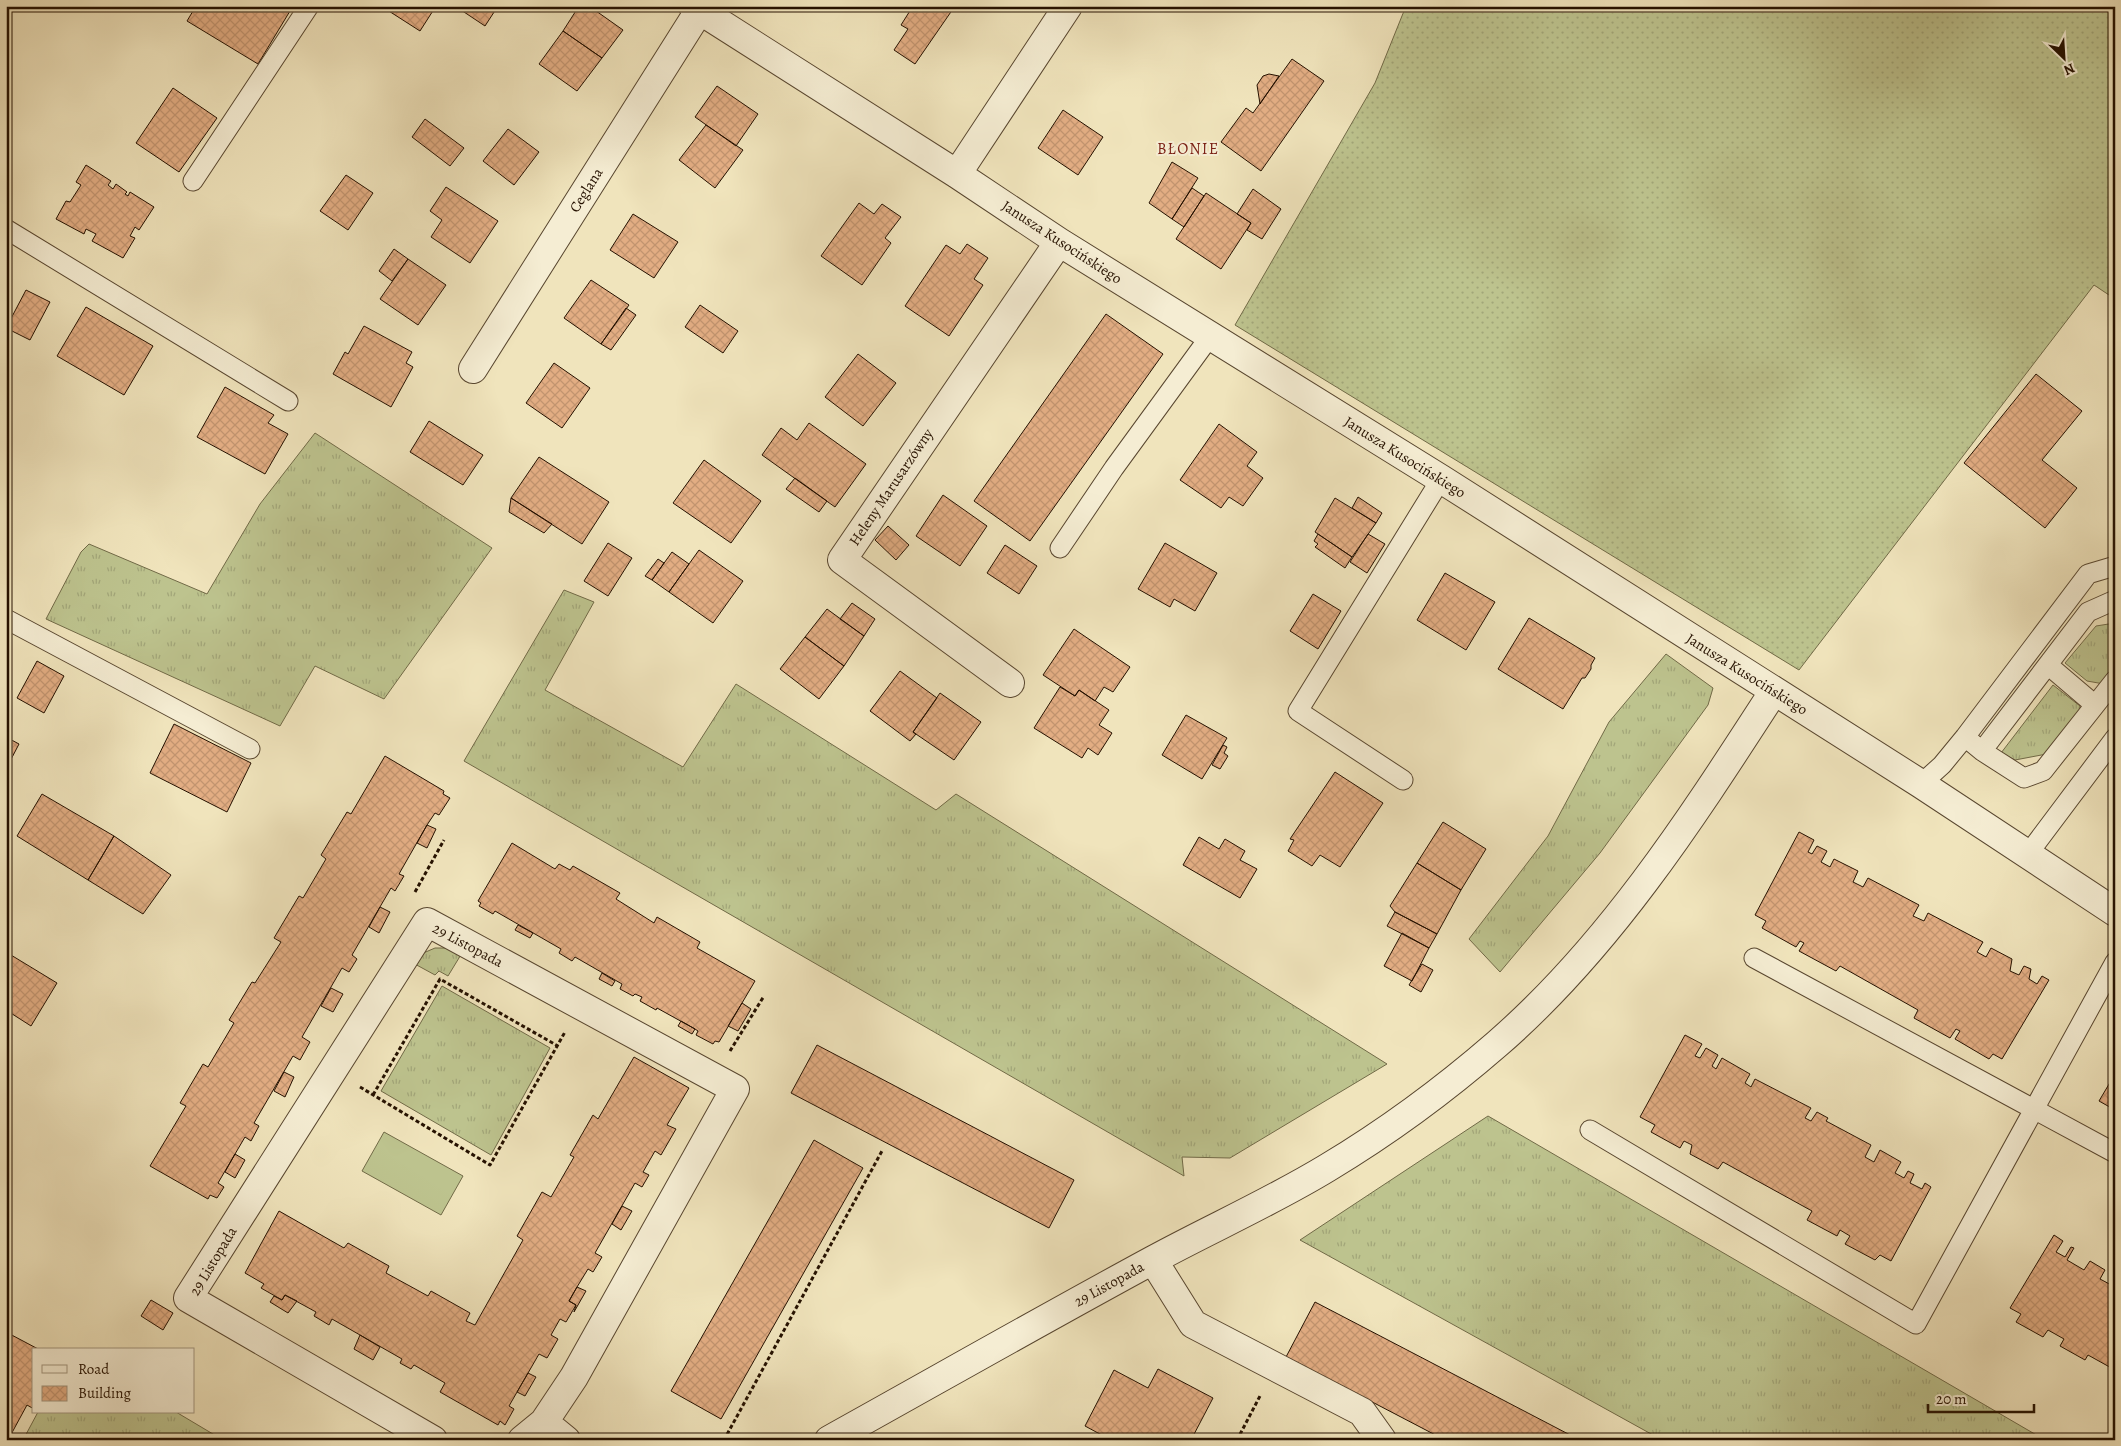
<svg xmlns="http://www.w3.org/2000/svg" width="2121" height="1446" viewBox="0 0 2121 1446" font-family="Alegreya,serif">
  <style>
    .grass { fill: url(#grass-tufts); stroke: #716a47 }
    .garden { fill: url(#garden-dots); stroke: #716a47 }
    .pitch { fill: #bdc38e; stroke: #716a47 }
    .building { fill: url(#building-cross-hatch); stroke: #251100 }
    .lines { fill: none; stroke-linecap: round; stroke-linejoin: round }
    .service-casing { stroke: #58462f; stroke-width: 21 }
    .minor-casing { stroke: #58462f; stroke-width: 30 }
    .path { stroke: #251100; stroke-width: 3; stroke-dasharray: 4 2.5; stroke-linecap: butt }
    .service { stroke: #f5edd3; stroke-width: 19 }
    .minor { stroke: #f5edd3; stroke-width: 28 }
    .labels { text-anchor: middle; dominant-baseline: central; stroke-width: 4; stroke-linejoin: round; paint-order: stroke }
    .street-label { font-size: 15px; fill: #251100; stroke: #f5edd3 }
    .neighbourhood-label { font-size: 16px; letter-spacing: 1px; fill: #7a1f14; stroke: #f5edd3 }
  </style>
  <defs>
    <pattern id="grass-tufts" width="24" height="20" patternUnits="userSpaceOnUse" patternTransform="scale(1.25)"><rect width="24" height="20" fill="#bdc38e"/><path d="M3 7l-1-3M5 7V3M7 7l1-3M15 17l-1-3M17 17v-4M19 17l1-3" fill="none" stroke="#a2a679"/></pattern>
    <pattern id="garden-dots" width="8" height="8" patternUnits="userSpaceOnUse" patternTransform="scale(1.25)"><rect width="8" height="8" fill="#bdc38e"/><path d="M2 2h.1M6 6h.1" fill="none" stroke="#a2a679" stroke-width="1.8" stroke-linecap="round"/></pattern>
    <pattern id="building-cross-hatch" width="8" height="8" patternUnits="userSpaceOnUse" patternTransform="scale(1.25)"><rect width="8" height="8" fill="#e2ad83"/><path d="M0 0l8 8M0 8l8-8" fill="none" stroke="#c2946f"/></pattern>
  </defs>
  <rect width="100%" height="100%" fill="#f0e4bc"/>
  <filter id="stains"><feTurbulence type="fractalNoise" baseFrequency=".004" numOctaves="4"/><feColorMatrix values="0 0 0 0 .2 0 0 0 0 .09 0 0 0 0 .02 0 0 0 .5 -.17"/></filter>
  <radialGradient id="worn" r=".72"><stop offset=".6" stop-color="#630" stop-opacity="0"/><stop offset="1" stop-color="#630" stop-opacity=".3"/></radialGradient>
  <!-- grass -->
  <path class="grass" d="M315,433L492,548L384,699L315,666L280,726L46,619L81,552L89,544L207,594L260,504Z
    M564,590L594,602L545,690L683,767L736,684L936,810L956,794L1387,1064L1230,1158L1182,1157L1184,1176L464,761Z
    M2115,623V670L2104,684L2087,681L2065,663L2096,626Z
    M1666,654L1713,688L1708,705L1600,853L1500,972L1469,939L1548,836L1609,722Z
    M2053,685L2080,706V716L2052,753L2015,760L2001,753Z
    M435,948H447L462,953L448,976L439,971L435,975L413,963L421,954Z
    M442,986L550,1048L491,1155L381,1091Z
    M1488,1116L2045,1440H1662L1300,1240Z
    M38,1412H176L223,1440H23Z"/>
  <!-- garden -->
  <path class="garden" d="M1406,6H2115V299L2094,285L1799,670L1235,325L1375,83Z"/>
  <!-- pitch -->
  <path class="pitch" d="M384,1132L463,1176L441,1215L362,1171Z"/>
  <!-- building -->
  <path class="building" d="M196,6H293L258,64L187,21Z
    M381,6H436L420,31Z
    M464,6H498L485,26L461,10Z
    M579,6H589L623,30L602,58L563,31Z
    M913,6H955L915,64L894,50L908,29L901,25Z
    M563,31L602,58L577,91L539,64Z
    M1292,59L1324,81L1261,171L1221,142L1246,108L1253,113Z
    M1269,74L1279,76L1260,104L1257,85L1263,76Z
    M717,86L758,114L736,146L695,117Z
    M173,88L217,118L179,172L136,143Z
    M1063,110L1103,137L1078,175L1038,148Z
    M425,119L464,148L450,166L412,137Z
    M706,125L743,150L715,188L679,160Z
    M508,129L539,152L514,185L483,161Z
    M1172,162L1198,178L1172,219L1149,203Z
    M86,165L111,181L108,185L113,189L116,184L127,192L125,194L128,196L130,192L154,207L139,230L135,227L130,236L135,238L123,258L92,241L96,234L86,229L84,234L56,219L66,201L70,202L81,185L76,182Z
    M346,175L373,193L348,230L320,211Z
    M446,187L498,221L470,263L431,237L442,220L430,211Z
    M1192,188L1204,196L1184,227L1172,219Z
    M1253,189L1281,209L1262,239L1247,230L1251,223L1237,214Z
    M1206,193L1251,223L1221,269L1176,239Z
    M859,203L874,214L882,204L901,217L885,238L891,243L862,285L821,256Z
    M633,214L678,242L654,278L610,250Z
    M967,244L988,258L974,279L983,285L949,336L905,306L946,245L960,254Z
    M394,249L408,259L392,281L379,271Z
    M408,259L446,285L418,325L380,299Z
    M591,280L629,305L601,344L564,318Z
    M26,290L50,302L30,340L6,328Z
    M700,305L738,331L723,353L685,327Z
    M86,307L153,346L124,395L57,356Z
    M626,308L636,315L611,350L601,344Z
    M1106,314L1163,354L1030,541L974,501Z
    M364,326L412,352L406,363L413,367L391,407L333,374L345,352L348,354Z
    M858,354L896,383L863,426L825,397Z
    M554,363L590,388L562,428L526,403Z
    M2036,374L2082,411L2042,460L2077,488L2045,528L1964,463Z
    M225,387L274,415L268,423L288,434L265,474L197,437Z
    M429,421L483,455L463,485L410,452Z
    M809,423L866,464L835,507L762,455L781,428L797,440Z
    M1219,424L1257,452L1247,466L1263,478L1243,506L1229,497L1221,508L1180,480Z
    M539,457L609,502L582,544L511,498Z
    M704,460L761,501L731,543L673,503Z
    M795,478L827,501L819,512L786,489Z
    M943,495L987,526L960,566L916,536Z
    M1358,497L1382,513L1376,523L1352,508Z
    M511,498L552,524L544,533L509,512Z
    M1335,498L1376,523L1352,557L1315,532Z
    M888,526L909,545L896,560L875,540Z
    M1318,534L1352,557L1345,568L1315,547L1318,544L1314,541Z
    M1368,534L1385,544L1367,573L1350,562Z
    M608,543L632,558L608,596L584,581Z
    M1165,543L1217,573L1195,611L1174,599L1170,607L1138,589Z
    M1005,545L1037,566L1019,594L987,573Z
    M699,550L743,581L713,623L669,592Z
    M672,552L689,564L669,592L652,580Z
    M658,559L664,563L652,580L645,576Z
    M1445,573L1495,602L1466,650L1417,620Z
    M1313,594L1341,611L1318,649L1290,631Z
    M852,603L875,619L864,636L840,619Z
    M827,609L864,636L844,666L805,637Z
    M1529,618L1595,658L1591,665V669L1585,678H1582L1563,709L1498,669Z
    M1074,629L1130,667L1113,692L1104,687L1095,701L1079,690L1075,696L1043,675Z
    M805,637L844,666L819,699L780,669Z
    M37,661L64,676L44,713L17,698Z
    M900,671L937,698L913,732L916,734L910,741L870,711Z
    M1060,687L1075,696L1079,690L1109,710L1099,725L1112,733L1098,755L1088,748L1082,758L1034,728Z
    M940,693L981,722L954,760L913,732Z
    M1186,715L1227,738L1202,779L1162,755Z
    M174,724L251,763L227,812L150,773Z
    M6,737L19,744L6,769Z
    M1223,745L1227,747L1224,753L1228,756L1220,769L1212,765Z
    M385,756L444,791L443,794L450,798L439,815L435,813L427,825L399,874L404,876L395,891L391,888L352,955L357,959L349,972L342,968L302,1037L310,1042L300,1060L293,1056L254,1123L259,1126L251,1141L245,1137L218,1183L224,1187L217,1198L210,1195L208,1199L150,1166L186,1106L180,1103L203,1064L208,1067L234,1023L229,1020L252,982L255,983L281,942L274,938L299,896L303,898L326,859L321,855L347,812L351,814Z
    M1335,772L1383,803L1340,867L1320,855L1312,866L1288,851L1294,840L1290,839Z
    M42,794L114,836L88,880L17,836Z
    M1443,822L1486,849L1461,890L1417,863Z
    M427,825L436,829L427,848L417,843Z
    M1799,832L1814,840L1808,852L1812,854L1817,846L1827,851L1821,862L1830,867L1834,859L1858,871L1853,882L1863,887L1868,878L1919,905L1913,916L1924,921L1928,913L1983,942L1977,952L1986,957L1991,948L2012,959L2010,971L2019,975L2024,966L2031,969L2029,979L2037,984L2042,976L2049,980L2002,1059L1993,1054L1989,1059L1955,1039L1960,1031L1956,1029L1950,1038L1914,1018L1918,1010L1840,966L1836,971L1799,951L1804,943L1800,941L1796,947L1762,928L1766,921L1755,915Z
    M114,836L171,875L143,914L88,880Z
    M1199,837L1219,849L1225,839L1245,851L1240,860L1257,869L1240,898L1183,865Z
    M512,843L555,869L559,864L570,870L573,866L620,893L616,899L654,923L657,917L700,942L697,948L755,981L719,1042L715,1041L713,1044L696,1035L698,1031L695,1029L657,1008L656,1010L640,1001L642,997L635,994L633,996L620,989L622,984L575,957L572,961L559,953L561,949L495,911L493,914L479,906L481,903L478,901Z
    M1417,863L1461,890L1437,934L1395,912L1390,906Z
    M380,907L390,912L379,933L369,927Z
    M1395,912L1437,934L1429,948L1387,926Z
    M518,925L533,933L530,938L515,930Z
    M1402,933L1429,948L1412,981L1384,966Z
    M6,952L57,983L31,1026L6,1010Z
    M1422,964L1433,970L1421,992L1409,985Z
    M602,973L615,981L612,986L599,979Z
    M331,988L343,994L333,1012L321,1006Z
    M742,1003L751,1009L738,1031L728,1026Z
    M681,1021L695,1029L692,1034L678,1026Z
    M1685,1035L1702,1044L1695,1056L1700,1058L1706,1048L1718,1055L1712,1066L1716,1069L1722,1058L1750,1074L1745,1083L1751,1087L1755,1079L1811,1108L1805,1118L1811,1121L1817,1112L1828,1118L1826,1121L1871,1145L1865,1157L1874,1162L1880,1150L1901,1162L1895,1173L1904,1178L1908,1171L1914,1174L1910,1183L1922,1189L1925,1183L1931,1187L1891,1261L1880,1255L1875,1260L1845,1244L1850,1236L1840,1230L1837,1236L1807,1220L1812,1211L1723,1162L1718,1169L1690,1154L1692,1145L1684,1141L1680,1148L1651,1132L1655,1125L1640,1117Z
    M817,1045L1074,1180L1049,1228L791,1093Z
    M634,1057L689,1088L667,1125L676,1129L661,1155L655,1151L643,1172L649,1175L642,1187L635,1183L595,1253L602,1257L593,1272L588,1269L577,1287L569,1301L576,1305L566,1322L560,1319L551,1335L558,1339L547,1358L539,1354L509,1406L514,1409L505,1425L500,1421L498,1425L440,1392L445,1383L414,1365L411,1369L400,1363L402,1359L332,1319L329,1325L314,1316L316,1312L285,1295L282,1300L261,1288L264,1284L245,1273L279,1211L344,1248L348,1243L389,1266L386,1273L428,1296L431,1291L470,1313L466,1321L475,1325L523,1240L517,1236L542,1192L551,1197L574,1157L570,1155L593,1115L598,1119Z
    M284,1072L294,1077L285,1097L274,1091Z
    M2115,1074V1110L2099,1101Z
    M814,1140L863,1168L721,1419L671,1391Z
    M235,1154L245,1160L235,1178L225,1172Z
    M622,1206L632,1211L621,1230L612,1224Z
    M2054,1235L2063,1241L2056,1252L2065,1257L2071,1247L2074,1248L2067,1260L2084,1270L2090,1261L2105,1270L2100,1279L2115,1287V1370L2088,1355L2085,1360L2060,1346L2064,1339L2048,1330L2043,1337L2016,1322L2021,1314L2010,1308Z
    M577,1287L586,1291L574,1312L576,1305L569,1301Z
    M285,1295L297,1301L288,1313L270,1302L274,1296L282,1300Z
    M151,1300L173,1313L163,1330L141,1316Z
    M1315,1302L1574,1437L1573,1440H1445L1286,1357Z
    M6,1332L40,1350H34V1409L27,1405L8,1440H6Z
    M360,1335L380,1347L373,1360L354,1349Z
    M1158,1369L1213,1398L1191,1440H1111L1085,1426L1114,1370L1148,1388Z
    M528,1373L536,1377L525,1396L517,1392Z"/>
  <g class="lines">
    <!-- service casing -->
    <g class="service-casing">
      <path id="service" d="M193,181L309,6
        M6,229L288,401
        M1060,548L1114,468L1211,335
        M6,619L250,749
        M2048,665L2095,705
        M1965,737L1982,751L2024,778L2043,771L2115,680
        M1982,751L2088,612L2115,600
        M1403,780L1298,711L1441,479
        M1921,784L1942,765L1965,737L2088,574L2115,566
        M2028,854L2115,738
        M1754,958L2115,1153
        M1590,1130L1916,1324L2115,962"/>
    </g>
    <!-- minor casing -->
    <g class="minor-casing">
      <path id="minor" d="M693,6L957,174L1059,242L1441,479L1921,784L2115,912
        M957,174L1068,6
        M473,369L699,11
        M1010,683L842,560L1059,242
        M1153,1260L1193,1324L1362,1412L1382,1440
        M433,1440L188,1298L427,922L735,1089L574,1377L544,1422
        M522,1440L544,1422L566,1440
        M829,1440C937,1380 1044,1319 1153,1260C1210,1229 1271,1202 1327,1168C1387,1132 1444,1090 1497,1044C1610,946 1693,816 1774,691"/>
    </g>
    <!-- path -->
    <path class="path" d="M415,892L444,840
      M730,1051L764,996
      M360,1087L490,1165L565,1032
      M373,1095L440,979L558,1046
      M724,1440L882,1151
      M1237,1440L1260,1396"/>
    <!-- service -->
    <use href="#service" class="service"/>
    <!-- minor -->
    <use href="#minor" class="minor"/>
  </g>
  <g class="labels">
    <!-- street labels -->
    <g class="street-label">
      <text transform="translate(586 190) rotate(-58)">Ceglana</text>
      <text transform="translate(1062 242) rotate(33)">Janusza Kusocińskiego</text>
      <text transform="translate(1405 457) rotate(32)">Janusza Kusocińskiego</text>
      <text transform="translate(891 487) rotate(-56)">Heleny Marusarzówny</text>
      <text transform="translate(1747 674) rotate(32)">Janusza Kusocińskiego</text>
      <text transform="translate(468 945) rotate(28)">29 Listopada</text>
      <text transform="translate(213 1261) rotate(-59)">29 Listopada</text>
      <text transform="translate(1109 1284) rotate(-29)">29 Listopada</text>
    </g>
    <!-- neighbourhood labels -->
    <g class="neighbourhood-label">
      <text x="1188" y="149">BŁONIE</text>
    </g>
  </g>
  <!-- margin -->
  <rect width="2121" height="1446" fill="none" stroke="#f0e4bc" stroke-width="25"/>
  <rect x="8" y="8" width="2106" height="1431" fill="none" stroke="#251100" stroke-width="2.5"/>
  <rect x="12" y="12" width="2096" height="1421" fill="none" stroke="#251100"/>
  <!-- legend -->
  <rect x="32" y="1348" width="162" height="65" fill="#f5edd3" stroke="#a2957f"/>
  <rect x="42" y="1365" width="25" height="8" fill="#f5edd3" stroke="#a2957f"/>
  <text x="78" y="1374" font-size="15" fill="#251100">Road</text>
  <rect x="42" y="1386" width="25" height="15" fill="url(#building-cross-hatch)" stroke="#a2957f"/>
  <text x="78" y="1398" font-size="15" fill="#251100">Building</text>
  <!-- north arrow -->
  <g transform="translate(2064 58) rotate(155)" stroke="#f5edd3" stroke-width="4" paint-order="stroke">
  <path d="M0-4L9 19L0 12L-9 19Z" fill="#251100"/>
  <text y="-8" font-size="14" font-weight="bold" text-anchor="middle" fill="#251100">N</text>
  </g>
  <!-- scale -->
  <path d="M1928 1404v8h106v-8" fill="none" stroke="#251100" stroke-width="2.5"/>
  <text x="1936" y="1404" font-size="15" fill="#251100" stroke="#f5edd3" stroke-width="4" paint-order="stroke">20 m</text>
  <rect width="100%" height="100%" filter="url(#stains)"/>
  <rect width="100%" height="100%" fill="url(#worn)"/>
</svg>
